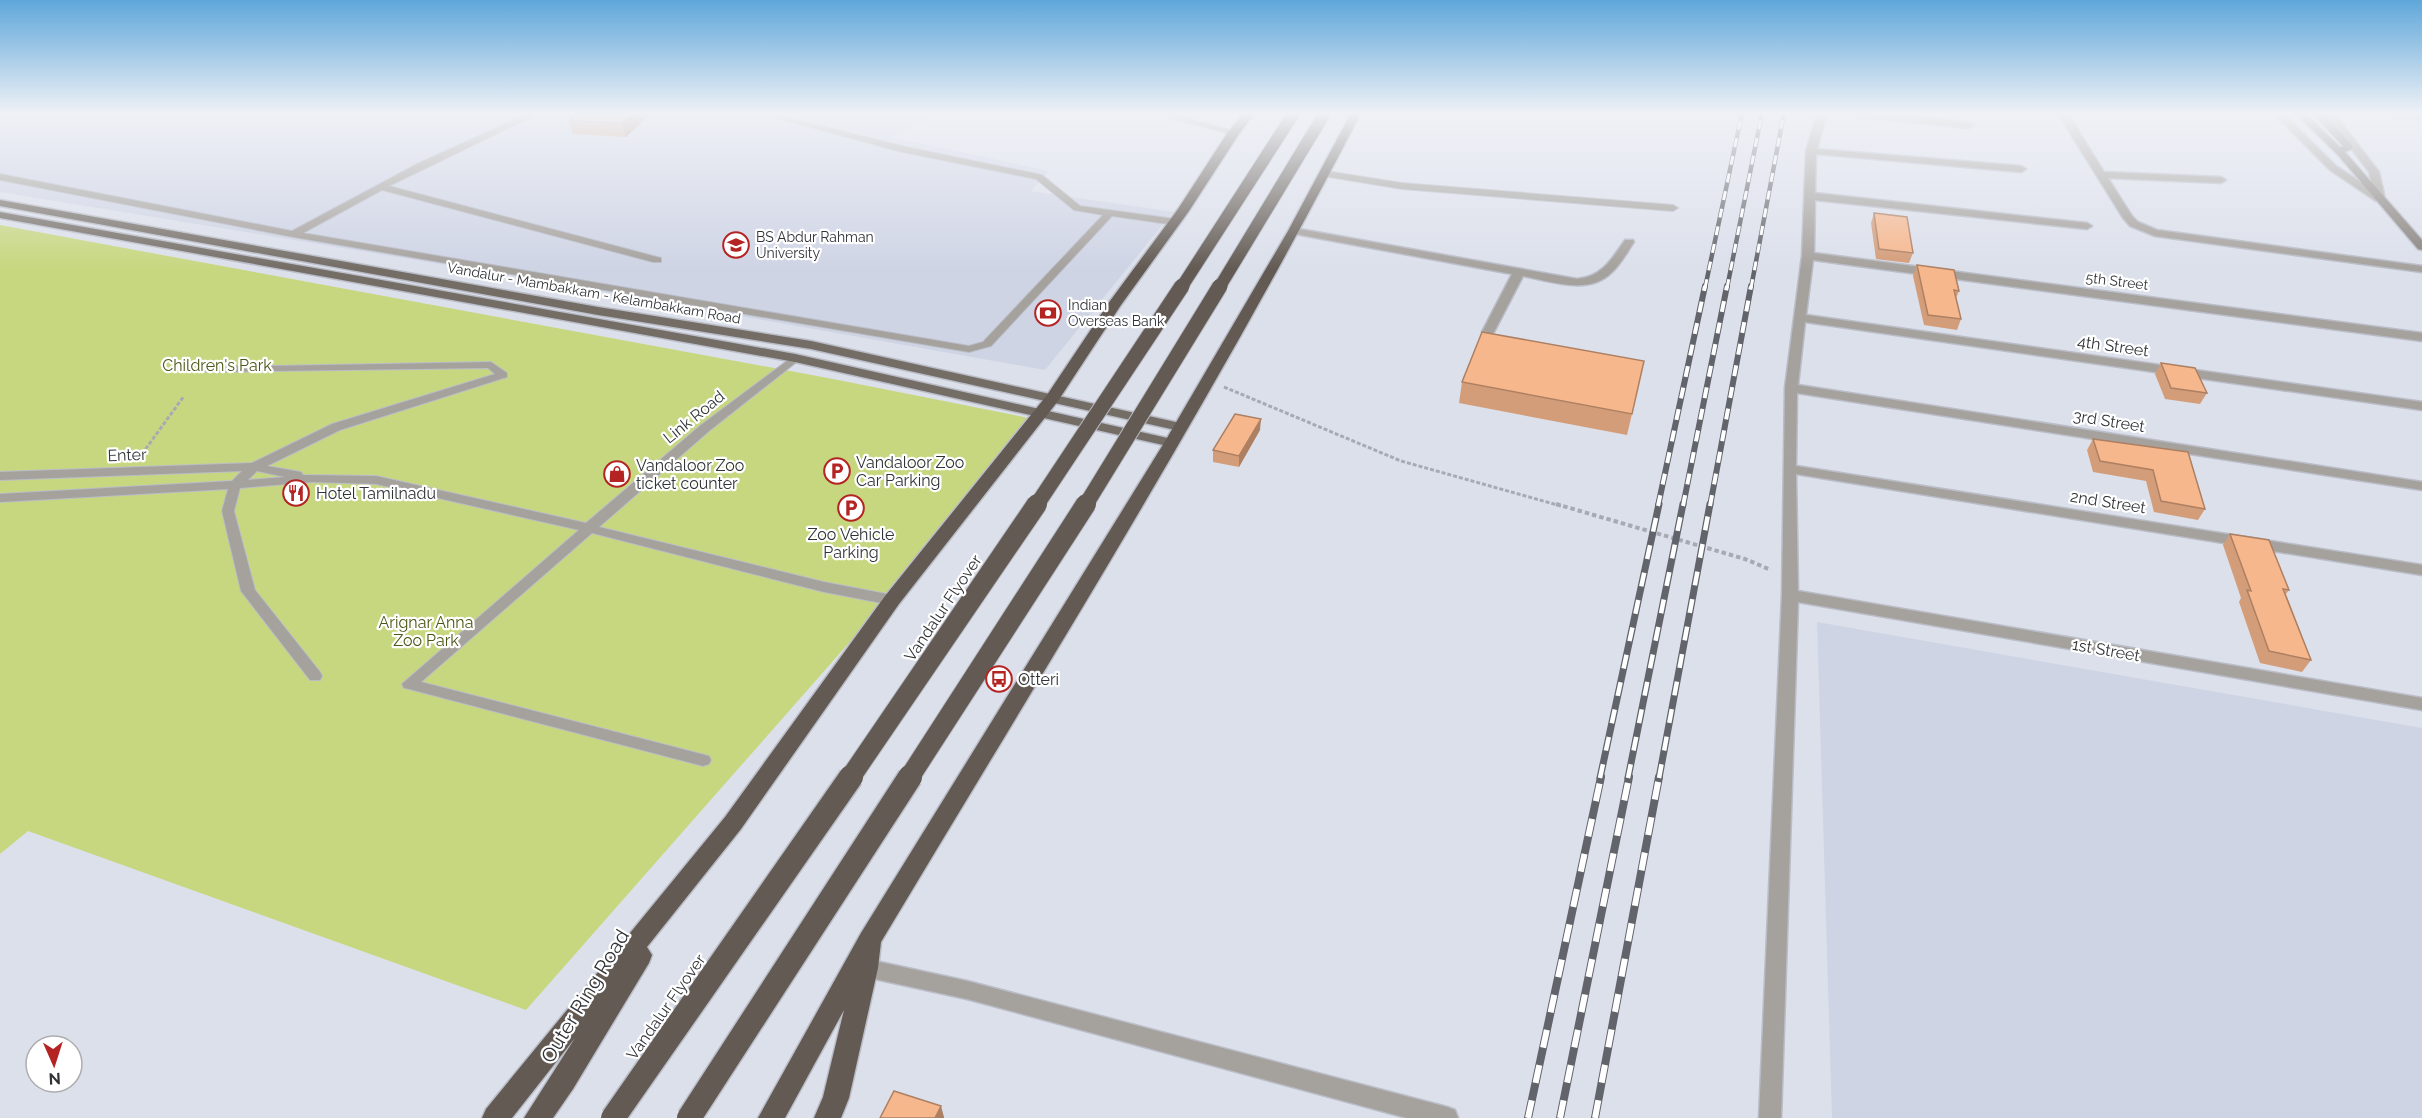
<svg xmlns="http://www.w3.org/2000/svg" width="2422" height="1118" viewBox="0 0 2422 1118" font-family="Raleway,sans-serif">
  <style>
    .built { fill: #cfd4e5 }
    .green { fill: #c7d77f }
    .lines { fill: none; stroke-linecap: round; stroke-linejoin: round }
    .lane-casing { stroke: #babdc7; stroke-width: 2 }
    .street-casing { stroke: #babdc7; stroke-width: 3 }
    .secondary-casing { stroke: #babdc7; stroke-width: 3 }
    .primary-casing { stroke: #babdc7; stroke-width: 3 }
    .highway-casing { stroke: #babdc7; stroke-width: 3 }
    .path-far1 { stroke: #a7aab3; stroke-width: 3; stroke-dasharray: 4 2; stroke-linecap: butt }
    .path { stroke: #a7aab3; stroke-width: 4; stroke-dasharray: 4.5 3; stroke-linecap: butt }
    .lane { fill: #a5a19d; fill-rule: evenodd }
    .street { fill: #a5a19d; fill-rule: evenodd }
    .secondary { fill: #88827d; fill-rule: evenodd }
    .primary { fill: #746d66; fill-rule: evenodd }
    .highway { fill: #625a53; fill-rule: evenodd }
    .rail-far3-casing { stroke: #61646a; stroke-width: 4.5 }
    .rail-far2-casing { stroke: #61646a; stroke-width: 6 }
    .rail-far1-casing { stroke: #61646a; stroke-width: 7 }
    .rail-casing { stroke: #61646a; stroke-width: 8 }
    .rail-far3 { stroke: #fff; stroke-width: 3; stroke-dasharray: 9; stroke-linecap: butt }
    .rail-far2 { stroke: #fff; stroke-width: 4; stroke-dasharray: 11; stroke-linecap: butt }
    .rail-far1 { stroke: #fff; stroke-width: 4.5; stroke-dasharray: 14; stroke-linecap: butt }
    .rail { stroke: #fff; stroke-width: 6; stroke-dasharray: 18; stroke-linecap: butt }
    .highway-bridge-far3-casing { stroke: #babdc7; stroke-width: 14; stroke-linecap: butt }
    .highway-bridge-far2-casing { stroke: #babdc7; stroke-width: 17; stroke-linecap: butt }
    .highway-bridge-far1-casing { stroke: #babdc7; stroke-width: 22; stroke-linecap: butt }
    .highway-bridge-casing { stroke: #babdc7; stroke-width: 27; stroke-linecap: butt }
    .highway-bridge-far3 { stroke: #625a53; stroke-width: 12 }
    .highway-bridge-far2 { stroke: #625a53; stroke-width: 15 }
    .highway-bridge-far1 { stroke: #625a53; stroke-width: 20 }
    .highway-bridge { stroke: #625a53; stroke-width: 24 }
    .wall { fill: #d49d79 }
    .shaded-wall { fill: #ad8063 }
    .building { fill: #f7b78d; stroke: #ad8063; stroke-width: 1.5 }
    .labels { text-anchor: middle; dominant-baseline: central; stroke-width: 4.5; stroke-linejoin: round; paint-order: stroke }
    .far-poi-label { font-size: 14px; fill: #313337; stroke: #fff; text-anchor: start }
    .far-street-label { font-size: 14px; fill: #313337; stroke: #fff }
    .street-label { font-size: 16px; fill: #313337; stroke: #fff }
    .park-label { font-size: 16px; fill: #4d5716; stroke: #fff }
    .poi-label { font-size: 16px; fill: #313337; stroke: #fff; text-anchor: start }
    .near-street-label { font-size: 20px; fill: #313337; stroke: #fff }
  </style>
  <rect width="100%" height="100%" fill="#dce0eb"/>
  <!-- built -->
  <path class="built" d="M0,113H935L891,137L1049,171L1031,191L1173,212L1045,370L526,278L0,192Z
    M1817,622L2422,728V1118H1832Z"/>
  <!-- green -->
  <path class="green" d="M0,225L833,379L1044,421L526,1010L28,831L0,854Z"/>
  <g class="lines">
    <!-- lane casing -->
    <g class="lane-casing">
      <path id="lane" d="M529,113H540L389,186L661,258V262H653L382,190L303,233L969,346L983,342L1103,215L1074,210L1036,179L902,152L757,113H770L902,146L1042,175L1080,206L1175,219L1180,222L1175,225L1112,216L991,346L969,352L293,237L0,180V174L292,231L417,164Z
        M1153,113H1167L1238,132L1234,135Z
        M1326,171L1402,183L1673,205L1678,208L1673,211L1402,189L1323,176L1322,174Z
        M795,355L801,358L799,360L709,431L599,527L824,582L892,595L897,597L899,600L897,603L892,605L824,592L592,533L421,682L709,756L711,760L709,764L703,766L409,689L404,688L402,684L579,530L376,484L313,482L240,488L234,511L255,590L320,672L322,676L320,680H310L241,591L222,511L228,489L0,502V494L232,481L242,471L0,480V472L252,463L332,424L495,374L488,368L208,372L204,371V367L491,362L507,373V377L340,430L267,466L301,472L303,475L376,476L586,523L701,425ZM257,471L285,477L248,480Z"/>
    </g>
    <!-- street casing -->
    <g class="street-casing">
      <path id="street" d="M1817,113H1827L1817,149L2021,166L2026,169L2021,172L1816,154L1815,193L2087,223L2092,226L2087,229L1815,200L1814,253L2422,333V341L1813,260L1806,315L2422,402V410L1805,322L1798,385L2422,482V490L1797,393L1796,466L2422,565V575L1796,474L1798,591L2422,698V710L1798,602L1781,1118H1759L1782,595L1785,388L1802,256L1806,151Z
        M1844,113H1876L1969,122L1974,125L1969,128L1849,116Z
        M2060,113H2070V117L2104,172L2221,177L2226,180L2221,183L2108,178L2132,216L2138,222L2157,230L2422,266V272L2155,236L2130,226L2123,218L2060,117Z
        M2273,113H2283L2336,166L2373,190L2369,172L2324,113H2334L2379,172L2385,199L2384,201H2376L2330,170Z
        M2380,113H2422V119L2385,116Z
        M1294,228L1577,279C1602,277 1612,259 1625,240H1633L1634,242C1627,252 1621,264 1612,272C1589,296 1551,281 1523,276L1494,332L1488,336L1482,332L1512,274L1290,233V229Z
        M866,959L967,981L1447,1107L1455,1110L1458,1118H1407L967,999L866,977L859,974L856,968L859,962Z"/>
    </g>
    <!-- secondary casing -->
    <g class="secondary-casing">
      <path id="secondary" d="M2295,113H2305L2340,147L2343,146L2312,113H2322L2352,145V149L2345,152L2422,240V250L2418,249L2338,155Z"/>
    </g>
    <!-- primary casing -->
    <g class="primary-casing">
      <path id="primary" d="M0,200L598,307L811,341L1180,423L1187,427L1180,431L811,349L598,315L0,206Z
        M0,212L795,354L1172,439L1179,443L1172,447L795,362L0,218Z"/>
    </g>
    <!-- highway casing -->
    <g class="highway-casing">
      <path id="highway" d="M1244,113H1255L1239,134L1189,211L1121,305L1058,401L899,604L741,829L647,947L652,955L649,963L573,1089L553,1118H524L575,1038L512,1118H482L486,1109L725,817L885,596L1047,395L1110,301L1178,209L1228,132Z
        M1351,113H1361C1215,397 1045,668 881,942L878,968L849,1098L841,1118H814L823,1097L844,1010L785,1118H758L861,933L1164,443L1288,231Z"/>
    </g>
    <!-- path-far1 -->
    <path class="path-far1" d="M1224,387L1401,461L1561,506
      M142,454L184,396"/>
    <!-- path -->
    <path class="path" d="M1556,504L1745,559L1771,570"/>
    <!-- lane -->
    <use href="#lane" class="lane"/>
    <!-- street -->
    <use href="#street" class="street"/>
    <!-- secondary -->
    <use href="#secondary" class="secondary"/>
    <!-- primary -->
    <use href="#primary" class="primary"/>
    <!-- highway -->
    <use href="#highway" class="highway"/>
    <!-- rail-far3 casing -->
    <g class="rail-far3-casing">
      <path id="rail-far3" d="M1705,288L1742,113
        M1727,288L1762,113
        M1751,288L1784,113"/>
    </g>
    <!-- rail-far2 casing -->
    <g class="rail-far2-casing">
      <path id="rail-far2" d="M1658,506L1705,286
        M1683,506L1727,286
        M1710,506L1751,286"/>
    </g>
    <!-- rail-far1 casing -->
    <g class="rail-far1-casing">
      <path id="rail-far1" d="M1600,778L1659,504
        M1628,778L1683,504
        M1659,778L1710,504"/>
    </g>
    <!-- rail casing -->
    <g class="rail-casing">
      <path id="rail" d="M1528,1118L1601,777
        M1560,1118L1629,777
        M1595,1118L1659,777"/>
    </g>
    <!-- rail-far3 -->
    <use href="#rail-far3" class="rail-far3"/>
    <!-- rail-far2 -->
    <use href="#rail-far2" class="rail-far2"/>
    <!-- rail-far1 -->
    <use href="#rail-far1" class="rail-far1"/>
    <!-- rail -->
    <use href="#rail" class="rail"/>
    <!-- highway-bridge-far3 casing -->
    <g class="highway-bridge-far3-casing">
      <path id="highway-bridge-far3" d="M1181,288L1294,113
        M1219,288L1325,113"/>
    </g>
    <!-- highway-bridge-far2 casing -->
    <g class="highway-bridge-far2-casing">
      <path id="highway-bridge-far2" d="M1036,506L1182,286
        M1085,506L1220,286"/>
    </g>
    <!-- highway-bridge-far1 casing -->
    <g class="highway-bridge-far1-casing">
      <path id="highway-bridge-far1" d="M850,778L1037,504
        M909,778L1086,504"/>
    </g>
    <!-- highway-bridge casing -->
    <g class="highway-bridge-casing">
      <path id="highway-bridge" d="M613,1118L851,777
        M689,1118L910,777"/>
    </g>
    <!-- highway-bridge-far3 -->
    <use href="#highway-bridge-far3" class="highway-bridge-far3"/>
    <!-- highway-bridge-far2 -->
    <use href="#highway-bridge-far2" class="highway-bridge-far2"/>
    <!-- highway-bridge-far1 -->
    <use href="#highway-bridge-far1" class="highway-bridge-far1"/>
    <!-- highway-bridge -->
    <use href="#highway-bridge" class="highway-bridge"/>
  </g>
  <!-- wall -->
  <path class="wall" d="M578,113H651L626,137L573,134L569,121Z
    M1874,213L1913,253L1909,263L1876,259L1871,223Z
    M1917,265L1959,291L1956,298L1961,319L1957,330L1924,325L1913,276Z
    M2161,363L2207,393L2200,404L2165,399L2155,374Z
    M1462,382L1632,414L1627,435L1459,403Z
    M1260,430L1239,467L1213,462V450Z
    M2093,439L2188,452L2205,509L2198,520L2154,512L2146,481L2093,472L2087,450Z
    M2230,534L2289,590L2286,594L2311,660L2302,672L2260,663L2239,602L2241,598L2223,545Z"/>
  <!-- shaded-wall -->
  <path class="shaded-wall" d="M633,113H651L626,137L622,123Z
    M1261,419L1260,430L1239,467V456Z
    M941,1106L944,1117V1118H935Z"/>
  <!-- building -->
  <path class="building" d="M578,113H633L622,123L569,121Z
    M1874,213L1907,217L1913,253L1879,249Z
    M1917,265L1954,270L1959,291L1954,290L1961,319L1928,315Z
    M1482,332L1644,361L1632,414L1462,382Z
    M2161,363L2195,368L2207,393L2171,388Z
    M1235,414L1261,419L1239,456L1213,450Z
    M2093,439L2188,452L2205,509L2161,501L2153,470L2100,461Z
    M2230,534L2269,540L2289,590L2283,589L2311,660L2269,651L2247,590L2251,591Z
    M894,1091L941,1106L935,1118H880Z"/>
  <!-- sky -->
  <linearGradient id="sky" x2="0" y2="1"><stop stop-color="#5fa7da"/><stop offset="0.42" stop-color="#eff1f6"/><stop offset="1" stop-color="#eff1f6" stop-opacity="0"/></linearGradient>
  <rect width="2422" height="269" fill="url(#sky)"/>
  <!-- icons -->
  <defs>
    <g id="university-ring" transform="scale(1.35)"><circle r="9.5" fill="#fff" stroke="#b42423" stroke-width="1.5"/><path d="M0-5L7-2L0 1L-7-2ZM-4 1L0 2.5L4 1V4Q0 6-4 4Z" fill="#b42423"/></g>
    <g id="bank-ring" transform="scale(1.35)"><circle r="9.5" fill="#fff" stroke="#b42423" stroke-width="1.5"/><path d="M-6-4H6V4H-6ZM0-2.3a2.3 2.3 0 1 0 0 4.6a2.3 2.3 0 1 0 0-4.6Z" fill="#b42423"/></g>
    <g id="parking-ring" transform="scale(1.35)"><circle r="9.5" fill="#fff" stroke="#b42423" stroke-width="1.5"/><path d="M-3.5-5.5H1a3.5 3.5 0 0 1 0 7H-1V5.5H-3.5ZM-1-3.4V-.6H.8a1.4 1.4 0 0 0 0-2.8Z" fill="#b42423"/></g>
    <g id="shop-ring" transform="scale(1.35)"><circle r="9.5" fill="#fff" stroke="#b42423" stroke-width="1.5"/><path d="M-5-2.5h2.3a2.7 3.5 0 0 1 5.4 0H5L5.5 6h-11ZM-1.5-2.5h3a1.5 2.3 0 0 0-3 0Z" fill="#b42423"/></g>
    <g id="restaurant-ring" transform="scale(1.35)"><circle r="9.5" fill="#fff" stroke="#b42423" stroke-width="1.5"/><path d="M-5-6h1v4h1v-4h1v4h1v-4h1v5L-1.5 .5V6h-2V.5L-5-1ZM5-6V6H3V1.5H1.5Q1.5-4 5-6Z" fill="#b42423"/></g>
    <g id="bus-ring" transform="scale(1.35)"><circle r="9.5" fill="#fff" stroke="#b42423" stroke-width="1.5"/><path d="M-5-6H5V4H4V6H2V4H-2V6H-4V4H-5ZM-3.5-4V0h7V-4ZM-3.5 1.2v1.5H-2V1.2ZM2 1.2v1.5H3.5V1.2Z" fill="#b42423"/></g>
  </defs>
  <g fill-rule="evenodd">
    <use href="#university-ring" x="736" y="245"/>
    <use href="#bank-ring" x="1048" y="313"/>
    <use href="#parking-ring" x="837" y="471"/>
    <use href="#shop-ring" x="617" y="474"/>
    <use href="#restaurant-ring" x="296" y="493"/>
    <use href="#parking-ring" x="851" y="508"/>
    <use href="#bus-ring" x="999" y="679"/>
  </g>
  <g class="labels">
    <!-- far-poi labels -->
    <g class="far-poi-label">
      <text x="756" y="237">BS Abdur Rahman<tspan x="756" dy="16">University</tspan></text>
      <text x="1068" y="305">Indian<tspan x="1068" dy="16">Overseas Bank</tspan></text>
    </g>
    <!-- far-street labels -->
    <g class="far-street-label">
      <text transform="translate(2117 281) rotate(7)">5th Street</text>
      <text transform="translate(594 293) rotate(10)">Vandalur - Mambakkam - Kelambakkam Road</text>
    </g>
    <!-- street labels -->
    <g class="street-label">
      <text transform="translate(2113 346) rotate(8)">4th Street</text>
      <text transform="translate(694 417) rotate(-39)">Link Road</text>
      <text transform="translate(2109 421) rotate(9)">3rd Street</text>
      <text transform="translate(127 455) rotate(-2)">Enter</text>
      <text transform="translate(2108 502) rotate(9)">2nd Street</text>
      <text transform="translate(943 608) rotate(-56)">Vandalur Flyover</text>
      <text transform="translate(2106 650) rotate(10)">1st Street</text>
      <text transform="translate(666 1007) rotate(-55)">Vandalur Flyover</text>
    </g>
    <!-- park labels -->
    <g class="park-label">
      <text x="217" y="365">Children's Park</text>
      <text x="426" y="622">Arignar Anna<tspan x="426" dy="18">Zoo Park</tspan></text>
    </g>
    <!-- poi labels -->
    <g class="poi-label">
      <text x="856" y="462">Vandaloor Zoo<tspan x="856" dy="18">Car Parking</tspan></text>
      <text x="636" y="465">Vandaloor Zoo<tspan x="636" dy="18">ticket counter</tspan></text>
      <text x="316" y="493">Hotel Tamilnadu</text>
      <text x="851" y="534" text-anchor="middle">Zoo Vehicle<tspan x="851" dy="18">Parking</tspan></text>
      <text x="1018" y="679">Otteri</text>
    </g>
    <!-- near-street labels -->
    <g class="near-street-label">
      <text transform="translate(585 996) rotate(-59)">Outer Ring Road</text>
    </g>
  </g>
  <!-- north arrow -->
  <g transform="translate(54 1064) rotate(177)"><circle r="28" fill="#ffffff" stroke="#adadaf" stroke-width="1.5"/>
  <path d="M0-4.5L10 22L0 15L-10 22Z" fill="#b42423"/>
  <text y="-9" font-size="16" font-weight="bold" text-anchor="middle" fill="#313337">N</text>
  </g>
</svg>
